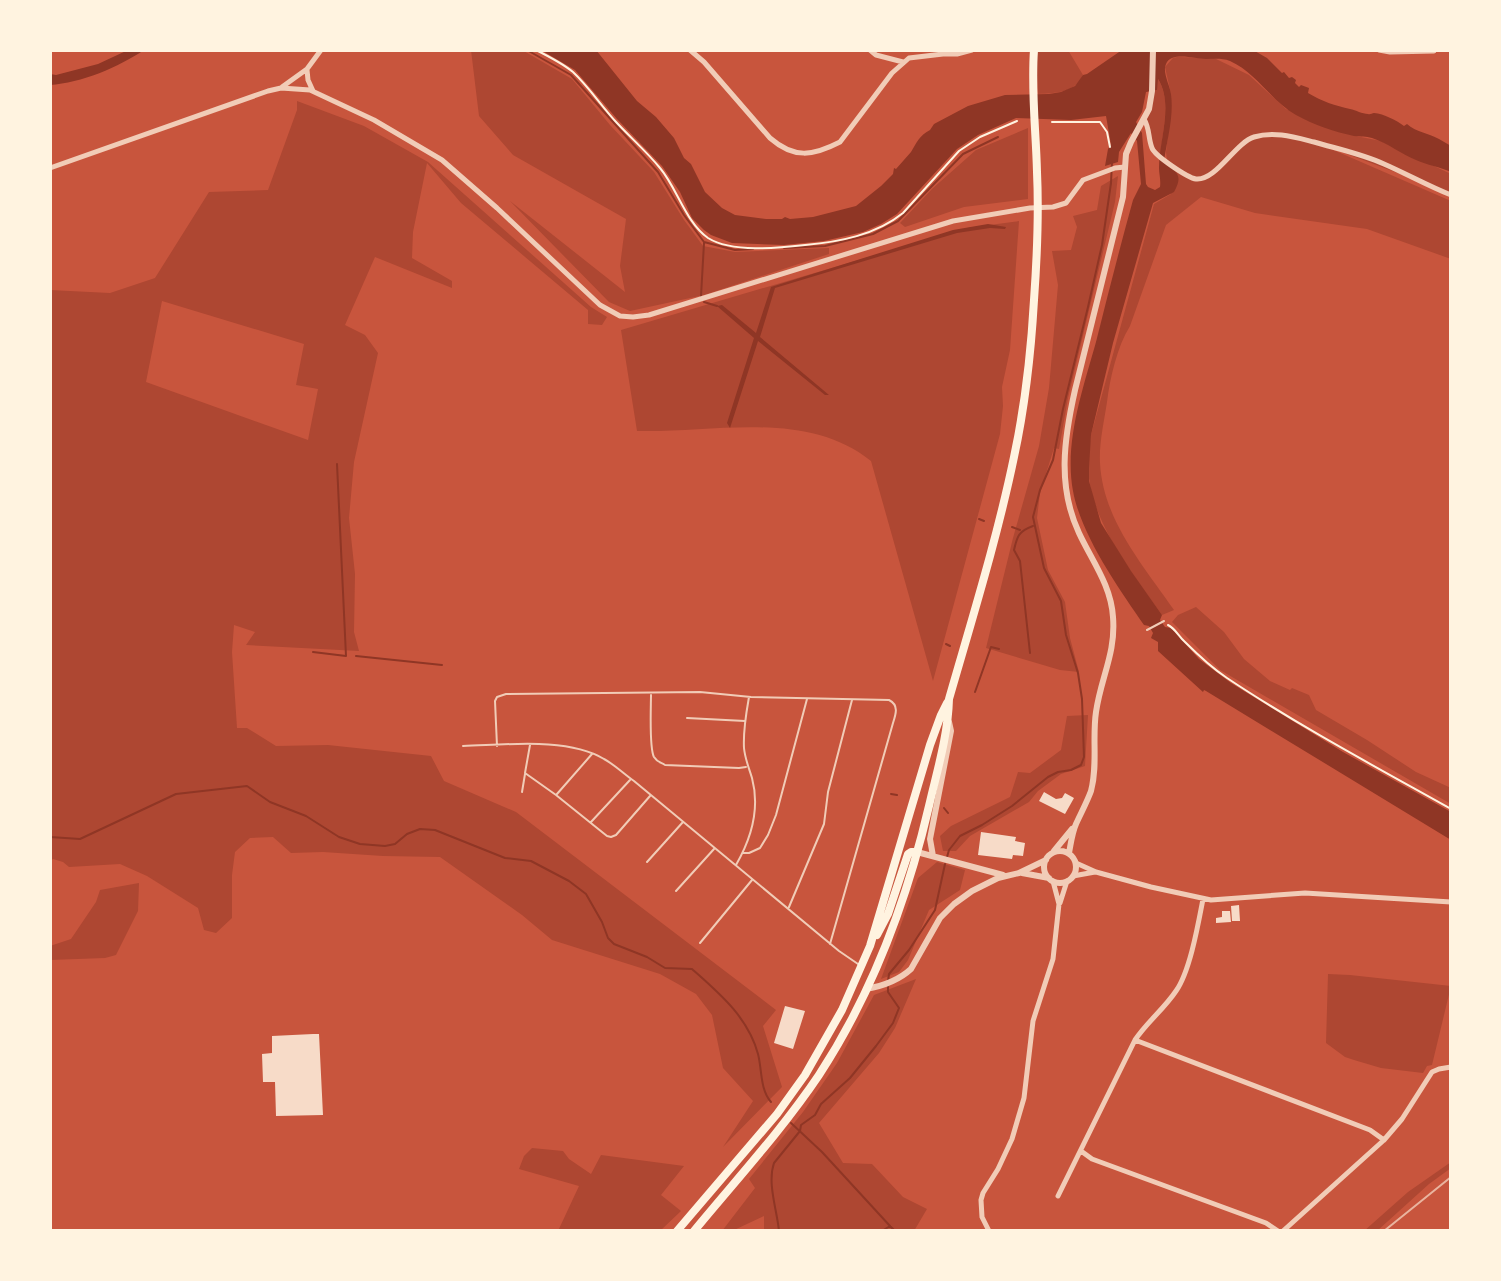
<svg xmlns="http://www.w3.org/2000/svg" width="1501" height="1281" viewBox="0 0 1501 1281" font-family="Helvetica,sans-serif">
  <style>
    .green { fill: #ae4732; fill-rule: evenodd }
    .water { fill: #8f3625; fill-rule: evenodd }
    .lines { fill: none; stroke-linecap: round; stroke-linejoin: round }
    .stream { stroke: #8f3625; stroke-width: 2 }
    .building { fill: #f7dbc8 }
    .path { stroke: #fff3e0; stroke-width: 2 }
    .service { stroke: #f1ccb7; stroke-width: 2 }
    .minor { stroke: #f1ccb7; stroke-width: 5 }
    .tertiary { stroke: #f1ccb7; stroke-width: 6 }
    .primary { stroke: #fff3e0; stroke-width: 8 }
    .rail { stroke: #e9b49f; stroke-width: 2 }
  </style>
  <rect width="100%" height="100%" fill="#c8553d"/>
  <!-- green -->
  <path class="green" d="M471,50H522L572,79L610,125L654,172L684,220L703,246L735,252L829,248V254L704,295L630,311L609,302L510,201L625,292L620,266L626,219L513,155L479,116Z
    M1038,50H1068L1083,75C1075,93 1055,93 1038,94L1036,63Z
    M1177,57L1214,58L1249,75L1286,109L1356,136L1381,141L1451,174V193L1315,142L1451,201V259L1367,229L1255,213L1201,197L1166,225L1130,326C1117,347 1110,378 1107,402C1104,422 1099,443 1100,463C1103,520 1143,565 1174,610L1162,615C1131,571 1086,517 1088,459C1088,451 1090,443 1091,435L1154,204L1171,194L1166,152L1171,110V94L1165,67L1173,58Z
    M1157,78C1173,100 1161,131 1161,156L1157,155L1144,119L1154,91L1157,90Z
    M297,101L364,126L428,162L591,307L607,317L602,325L588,324V310L461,203L427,163L413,232L412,258L452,281V288L375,257L345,325L365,335L378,353L354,462L349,518L355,574L354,632L359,651L246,645L255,632L234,625L232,652L237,728H247L276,746L328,745L431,756L444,781L516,812L776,1010L763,1026L782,1087L723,1147L753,1101L723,1068L712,1015L696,994L660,974L552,940L522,915L440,857L383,856L323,852L291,853L273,837L250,838L235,852L232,875V918L216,933L204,930L198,908L147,876L120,864L69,867L63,862L53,859L50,861V290L110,293L155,278L209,192L268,190L297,110ZM162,301L304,344L296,385L318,389L308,440L146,382Z
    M1028,128V199L964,207L905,227L900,223L932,189L976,150Z
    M1118,176L1115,202L1068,398L1059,449L1054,448L1040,493L1037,518L1048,570L1065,602L1070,638L1079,672L1060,670L986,648L1013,538L1039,446L1049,388L1058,285L1052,251L1071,250L1077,227L1073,216L1097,210L1101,186Z
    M1019,221L1010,350L1002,387L1003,406L1000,434L933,681L871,461C806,409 713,433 637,431L621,330L967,228Z
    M1196,607L1224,632L1244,659L1270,681L1290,690L1292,688L1309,695L1316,710L1367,740L1416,772L1451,788V804L1220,670L1172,622L1178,615Z
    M1088,715L1085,766L1061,774L1038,791L1029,802L970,836L956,851H943L940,836L951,826L1010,797L1018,772L1030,773L1061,750L1067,716Z
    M937,862L965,870L960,890L929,910L908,960L899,972L881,979L918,878Z
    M139,883L138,911L116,955L105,958L50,960V946L71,939L96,902L100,890Z
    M1328,974L1350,975L1451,986L1432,1065L1427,1066L1423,1073L1381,1068L1354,1060L1345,1057L1326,1043Z
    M916,979L895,1028L879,1053L819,1123L843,1163L872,1164L903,1197L927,1209L914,1231H764V1216L732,1231H722L755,1188L749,1179L803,1112L837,1063L874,995Z
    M532,1148L563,1151L569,1159L591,1174L601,1155L684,1166L661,1195L681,1211L660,1231H558L579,1186L519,1169L524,1156Z
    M1451,1162V1168L1429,1184L1377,1231H1364L1408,1192Z"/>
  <!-- water -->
  <path class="water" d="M128,50H144C119,67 81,83 50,85V74L56,75L98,64Z
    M541,50H596L637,101L656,117L674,138L684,158L691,164L705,192L722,208L735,215L766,219H782L785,217L790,219L813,217L856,206L881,186L893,174L894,168L896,169C901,163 906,158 911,152C917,142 919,136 930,130L934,124L968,106L1005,95L1049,94L1061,92L1075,86L1083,75L1087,74L1122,50H1253L1267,58L1282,73L1284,72L1289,78L1292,77L1296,80L1295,83L1299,87L1301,85L1309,88L1308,93C1321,101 1336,106 1350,109C1356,110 1362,114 1368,114C1370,115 1372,113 1374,113C1384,114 1396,120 1404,126L1407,124C1416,132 1428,133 1439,139C1443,141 1447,144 1451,146V172C1440,167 1427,165 1416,160C1401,154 1388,143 1372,138C1366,136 1361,137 1354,136C1335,132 1314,125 1296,115C1271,101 1257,73 1230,61C1222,58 1215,59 1206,59C1196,59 1171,51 1166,64C1162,72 1170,86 1171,94C1174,116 1167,140 1164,161C1176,173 1184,174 1174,192L1153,203L1113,343L1091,435L1089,468V481L1101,523L1131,571L1162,615L1160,620L1165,627L1171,628L1199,659L1231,683L1343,752L1451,812V840L1206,691L1204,690L1203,692L1158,651V642L1151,638L1153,633L1149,626L1144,625C1119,589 1081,535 1073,491C1064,442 1083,389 1096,342C1108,294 1120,247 1133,200L1141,184L1137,141L1131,133L1119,152L1118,162L1105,166L1108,149L1111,145L1106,116L1071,120L1016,118L978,135L957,149L897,214L881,224L863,232L824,241L784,245L732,243L711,235L704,230L692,218L680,192L662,166L617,119L575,70ZM1158,79C1174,104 1159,140 1159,168C1159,174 1161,180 1160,187L1155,190L1148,187L1146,184L1142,133L1136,122L1142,112L1146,92L1157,90Z
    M988,224L1006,227L1005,229L990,228L957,233L775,288L760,337L829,395H825L758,341L730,428L727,423L754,338L717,306L722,305L756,333L771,287L953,230Z"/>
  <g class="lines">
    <!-- stream -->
    <path class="stream" d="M527,50L571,75L658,172L684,215L704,242L735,250L753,249
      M784,248L825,246L873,234L898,221L963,154L998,137
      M701,296L704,243
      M704,302L717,306
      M979,519L984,521
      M1012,527L1020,530
      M946,644L950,646
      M313,652L346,656L337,464
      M1030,653L1020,561L1014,550C1017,536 1019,531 1033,526
      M356,656L442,665
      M975,692L991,647L999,649
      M891,794L897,795
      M944,808L948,813
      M50,837L80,839L176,794L247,786L270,802L306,816L339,837L360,844L385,846L395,844L407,834L420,829L435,830L505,858L531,861L569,881L586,894L602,922L608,938L614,944L647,957L665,968L692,969C719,993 748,1017 758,1054C762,1069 760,1090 771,1102
      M947,857L949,850L960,836L982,825L1012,806L1048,777L1058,772L1071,770L1081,765L1084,757L1082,699L1078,673L1066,635L1061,601L1044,568L1033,517L1040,490L1053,460L1063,409L1088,307L1102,245L1111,183L1112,162
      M888,981L889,974L909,950L935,910L945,864
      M791,1123L822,1152L890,1226
      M779,1231C777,1210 767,1183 774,1163L800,1131L801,1125L815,1115L821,1104L850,1078L876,1046L893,1023L899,1008L888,992V987
      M882,1231L890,1226L895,1231"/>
  </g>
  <!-- building -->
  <path class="building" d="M1044,792L1056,799L1062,798L1065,793L1074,798L1065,814L1039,801Z
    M981,832L1016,837L1015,841L1025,843L1023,856L1013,855L1012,859L978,855Z
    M1239,905L1240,921H1232L1231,906Z
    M1222,911H1230L1231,922L1216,923V918L1222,917Z
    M785,1006L805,1011L793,1049L774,1043Z
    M313,1034H319L323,1115L276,1116L275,1082H263L262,1054L272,1053V1036Z"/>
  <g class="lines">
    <!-- path -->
    <path class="path" d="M536,50C548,56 562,63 573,72C589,87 602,107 617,123C631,138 647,152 660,168C677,188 686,223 708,238C732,253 778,248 805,245C839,242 876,235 903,213L959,151L980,137L1017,121
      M1052,122H1100L1107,132L1110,147
      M1168,625C1176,629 1178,636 1185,642C1198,655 1212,668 1227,678C1299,726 1376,767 1451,809"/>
    <!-- service -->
    <path class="service" d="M1147,630L1164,621
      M651,695C651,707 649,748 654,757C657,762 660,762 665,765L739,768L746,767
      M687,718L745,721
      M530,745L525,773L556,795L607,836L611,837L616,835L650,796
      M463,746C504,745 568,737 604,759C615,765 624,774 634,781L839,951L858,964
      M497,746L495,701L497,697L506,694L700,692L751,697L889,700C899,705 896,714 893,723L830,944
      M522,792L525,774
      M557,794L592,754
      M591,822L630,780
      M743,853H749L760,848L768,835L776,815L807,699
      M647,862L683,822
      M736,865C751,839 760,808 752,778C749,768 745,759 744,748C743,730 746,714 749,697
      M676,891L714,849
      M789,907L824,824L828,792L852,700
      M700,943L752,880"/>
    <!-- minor -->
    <path class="minor" d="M690,50L704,62L770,138C794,159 813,156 840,142L892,73L909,58L943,54H957L972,50
      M870,50L876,55L903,62
      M1379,50L1390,52L1434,51
      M307,70L308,80L313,91
      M282,87L307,69L321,50
      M1144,119C1150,129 1148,138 1152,148C1155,156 1188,178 1196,179C1216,181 1235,143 1254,137C1274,131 1294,137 1314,142C1338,149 1362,154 1384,164C1407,174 1428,186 1451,195
      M50,168L268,91L281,88L310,90L374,120L442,160L497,208L600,305L620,316L633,317L649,315L953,221L1030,208L1053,207L1066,203L1083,180L1115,168L1125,167
      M1076,863L1096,872L1151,887L1211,900L1305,893L1451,902
      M1073,876L1095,872
      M1060,903L1067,881
      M1135,1040L1370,1130L1384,1140
      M1081,1151L1092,1159L1266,1223L1278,1231
      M1058,1196L1135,1040C1147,1022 1164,1009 1176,991C1190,971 1198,925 1203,899
      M989,1231L982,1217L981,1200L983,1193L998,1169L1012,1139L1024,1098L1033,1021L1053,959L1059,904L1053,881
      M1283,1231L1384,1140L1402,1119L1432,1072L1439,1069L1451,1067"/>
    <!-- tertiary -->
    <path class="tertiary" d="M1054,851L1072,829
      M1044 867a16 16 0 1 1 32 0a16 16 0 1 1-32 0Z
      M917,852L1003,875
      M1069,853C1071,843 1072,833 1076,824C1081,813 1087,802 1091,791C1098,765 1092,738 1096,712C1101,677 1116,653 1113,617C1111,585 1092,561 1079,533C1057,486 1064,439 1075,390L1123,197L1126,154L1131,142L1149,109L1152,91L1153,50
      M933,856L930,839L951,731L949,722
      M1022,873L1049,878
      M866,989C883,986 898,981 911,969L940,918L954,904L972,891L998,878L1019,873L1046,860"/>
    <!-- primary -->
    <path class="primary" d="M877,935L888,914L908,854L911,852H917
      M677,1231L777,1114L805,1075L842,1010L870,946L930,745L941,715L947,703
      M694,1231C736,1180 782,1130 819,1075C872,994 907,900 929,806C937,771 948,736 949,699C972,619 997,539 1014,457C1025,406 1031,353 1034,300C1037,258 1039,214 1037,172C1036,131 1031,91 1034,50"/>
    <!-- rail -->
    <path class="rail" d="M1384,1231L1451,1177"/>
  </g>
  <!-- border -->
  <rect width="1501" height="1281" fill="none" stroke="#fff3e0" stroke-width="104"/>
</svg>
